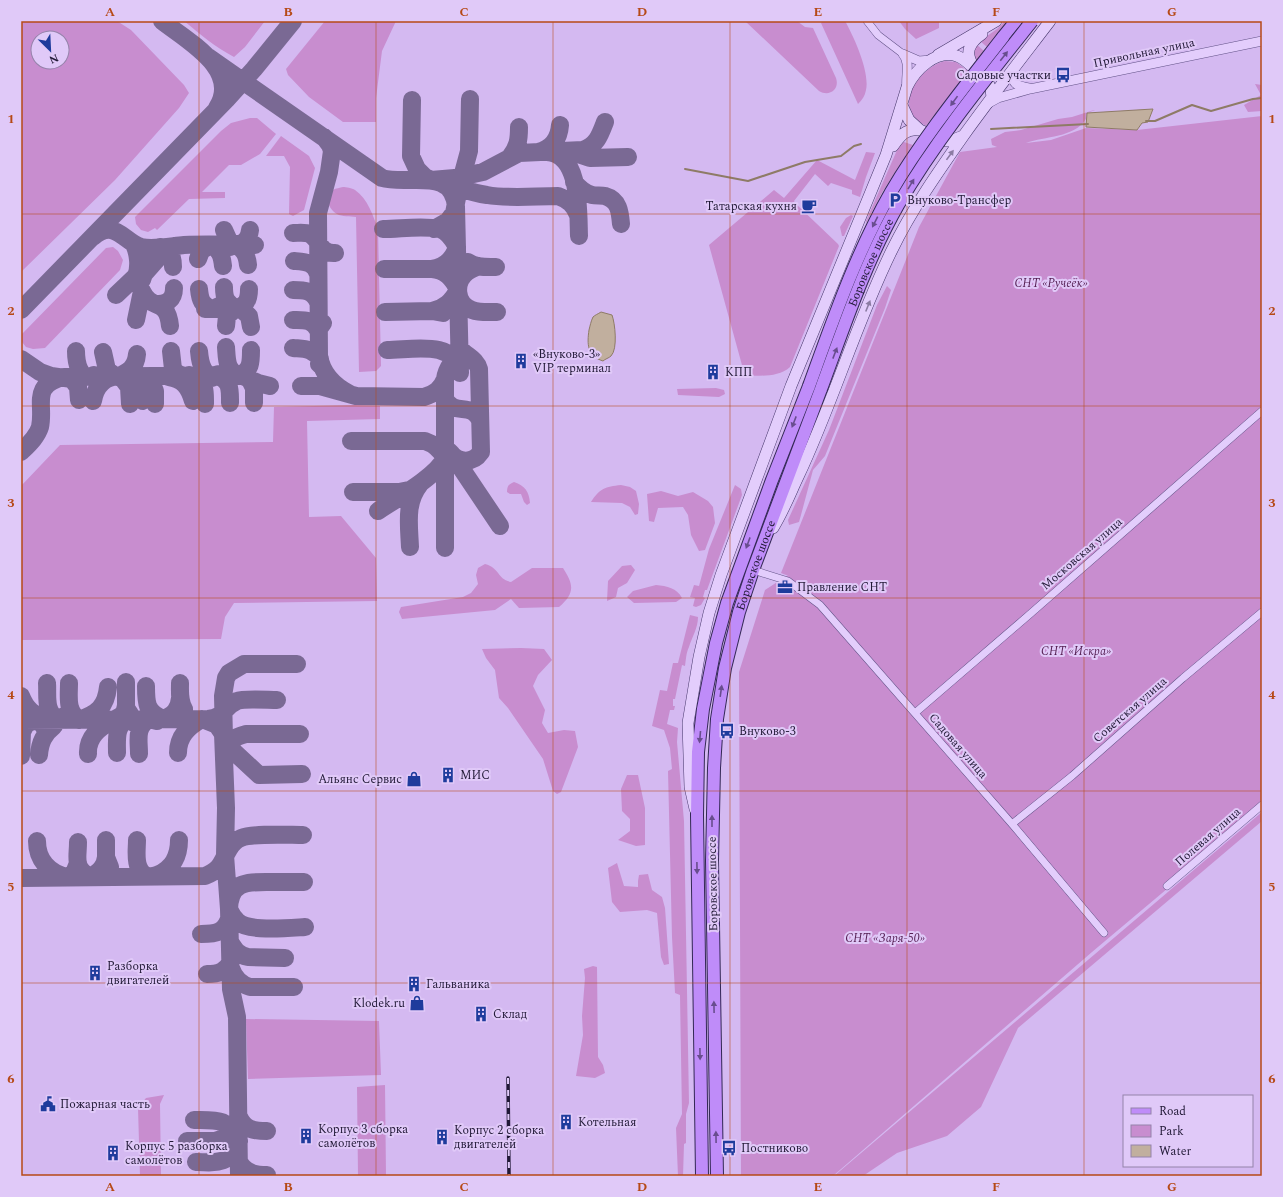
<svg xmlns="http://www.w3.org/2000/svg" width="1283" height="1197" viewBox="0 0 1283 1197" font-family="Spectral,serif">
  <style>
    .green { fill: #c88dcf; fill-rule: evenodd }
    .water { fill: #c1af9e; stroke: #8e7b66 }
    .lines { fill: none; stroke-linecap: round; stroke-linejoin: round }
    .stream { stroke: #8e7b66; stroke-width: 2 }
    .taxiway { stroke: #7a6994; stroke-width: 18 }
    .minor-casing { stroke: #635388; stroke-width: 8 }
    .tertiary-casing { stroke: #635388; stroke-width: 10 }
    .secondary-casing { stroke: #45366a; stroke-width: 12 }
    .primary-casing { stroke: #332855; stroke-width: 14 }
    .minor { stroke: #e3cdfc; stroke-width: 7 }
    .tertiary { stroke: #e3cdfc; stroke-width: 9 }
    .secondary { stroke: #e3cdfc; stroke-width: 11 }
    .primary { stroke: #bf8cf9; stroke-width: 12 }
    .rail-casing { stroke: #211936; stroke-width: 3.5 }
    .rail { stroke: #e0c9f8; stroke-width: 2; stroke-dasharray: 6; stroke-linecap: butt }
    .primary-bridge-casing { stroke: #332855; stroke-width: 14; stroke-linecap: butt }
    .primary-bridge { stroke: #bf8cf9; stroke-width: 12 }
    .oneway { fill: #684d8e }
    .oneway2 { fill: #8c7ca3 }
    .grid { fill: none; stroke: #b64916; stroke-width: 1; stroke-opacity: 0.55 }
    .labels { text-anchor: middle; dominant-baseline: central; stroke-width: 4; stroke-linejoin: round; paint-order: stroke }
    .street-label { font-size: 12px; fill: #211936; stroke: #e0c9f8 }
    .poi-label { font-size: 12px; fill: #211936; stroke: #e0c9f8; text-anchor: start }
    .park-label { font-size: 12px; font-style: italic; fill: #541e52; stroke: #e0c9f8 }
    .neatline { fill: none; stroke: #b64916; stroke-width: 1.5 }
    .grid-label { font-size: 13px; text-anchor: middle; font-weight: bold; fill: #b64916 }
  </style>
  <rect width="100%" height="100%" fill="#d4b9f1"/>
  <!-- green -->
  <path class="green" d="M21,21H117L131,30L184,85L189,93L179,108L115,180L21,272ZM38,38H62V62H38Z
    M184,21H265L245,47L234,57C215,47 200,34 184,21Z
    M325,21H396L382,51L376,98V122H343L309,97L288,75L286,69Z
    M745,21H797L805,27L813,28L836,78C840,90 829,97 819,91Z
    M823,21H845C854,37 870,72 866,90C865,96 862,100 858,104L821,23Z
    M899,21H939V28L916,39L905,29Z
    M1005,21H1007L987,47L980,41L997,29Z
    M975,43L984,51L976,62L971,51Z
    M945,61L956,62L968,71L926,126C921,123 915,119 912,114C900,93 926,65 945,61Z
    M1255,84L1262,85V111L1248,112L1244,105L1261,95Z
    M1094,110H1095L1087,113L1086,119C1074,138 1045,136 1026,143L1051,140L1086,128L1137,130L1262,116V809L1092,952L833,1176H741L739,672L765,590L788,575H786L781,573L919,227L960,152L997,147L992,145L991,139L1005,132L1021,130L1058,119L1072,117Z
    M250,118H257L276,134L260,154L241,165H229L202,192H225V198L189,199L157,230L155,228L148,232L141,230L136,224L135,217L221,131L231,123Z
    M281,136L309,156L315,168L304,210L293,216L289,214L290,167L284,156H266Z
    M901,141L913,145L883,191L866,223V221Z
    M866,152L875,153L866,177L860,197L852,194V190L831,183L828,186L815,174L794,201L795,203L838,244L839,246L790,367C778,378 760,375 745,376L709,245L774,190L784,198L817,160L855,180Z
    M343,187C346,187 352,188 355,190C368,199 373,216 378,229L381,366L376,371L359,372L356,217C350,216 342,217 337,214C328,209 324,196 333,190C336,188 340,188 343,187Z
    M851,215L853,216L844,236H842L840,227L846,218Z
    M113,247L118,251L123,260L120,270L45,348L33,349L26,347L22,342V334L106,248Z
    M887,286L891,290L885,308L825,456L813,470L801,515L799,522L789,525L788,520L829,430L877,305Z
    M716,388L724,390L725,394L719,397L678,395L677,389Z
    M355,405L380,406V419L307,421L309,517L341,516L376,558L377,601L234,603L225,617L221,639L21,640V486L60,445L273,442L274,407Z
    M514,482C525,486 529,491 530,503L527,505L524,502L521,494H510L507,492C507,486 509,484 514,482Z
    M621,485L630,487L636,491L639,504L638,514L635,515L630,507L622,503L591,502C600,488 605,487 621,485Z
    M735,485L741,489L742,495L707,590H705L703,597L705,598L701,605L696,607L693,606L695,598L690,597L694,585L699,586L709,549Z
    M661,491L678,496L693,492L708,501L713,507L715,523L705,550L699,551L691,535L688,515L683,507L658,508L654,522L649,521L647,494Z
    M485,564C500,568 497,579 511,582L532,568H563C574,585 575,593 559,607L519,608L511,599L495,610L402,619L399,612L401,607L463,597L471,593L478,584L476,575L478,568Z
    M631,565L635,570L627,583L618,588L616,597L607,601L608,581L622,566Z
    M656,585C667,586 677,588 682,598L676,602L634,603L627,597L633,591Z
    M690,615L698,617C698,628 692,637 689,647C686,653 686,660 685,666L682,665L675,699H673V706H675L674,710H670L667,724L678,728L677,742L684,821L689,1103L686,1114V1143L684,1144L683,1176H678L676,1128L682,1114L680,995L675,993L672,937L668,771L672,769L670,748L664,730L652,726L660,690L667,691L673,663H678Z
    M521,648L544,649L552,660L538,675L533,686L545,710L542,723L548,733L564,730L575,731L578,747L561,792L557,794L553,791L543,759L508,708L499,698L495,670L486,658L482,649Z
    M627,775H638L645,808V845L636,846L618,840L630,831V819L622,811L621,789Z
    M1262,812V821L1018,1028L981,1107L947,1136L897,1153L863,1176H834Z
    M617,863L624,886L638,887V881L639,875L648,874L652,890L662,897L665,908L669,964L664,965L661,957L657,913L647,910L620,912L612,902L608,868Z
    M593,966L597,967L598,1057L603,1065L605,1073L595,1078L576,1076L583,1035L582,1016L585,978L584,969Z
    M246,1019L379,1021L381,1075L248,1079Z
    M385,1085L386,1176H358L357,1087Z
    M164,1095L160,1104L161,1176H140L138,1108L146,1098Z"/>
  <!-- water -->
  <path class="water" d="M1153,109L1148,122L1142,123L1137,130L1086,127L1087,113Z
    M601,312L612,315C615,323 618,349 611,356C609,358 605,359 603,361C587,356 587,344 589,330C590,326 591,321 593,317C595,315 598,314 601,312Z"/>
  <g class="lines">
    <!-- stream -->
    <path class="stream" d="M1146,121H1155L1192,105L1211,111L1253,99L1262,98
      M991,129L1088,124
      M685,169L748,181L805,162L841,156L854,146L861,144"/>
    <!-- taxiway -->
    <path class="taxiway" d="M162,21C186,40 242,70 217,108
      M208,57L382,178C408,186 453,166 456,207L460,373C455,339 412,350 387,350
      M412,100L411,156L417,169L425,177L431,180L455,178L483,172L519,153L583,150C597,145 600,135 605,122
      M324,137L330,145L332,151L329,172L318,213L319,356C322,374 334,386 350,394
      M538,152C552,149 559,139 560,125
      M547,152C581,154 578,211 579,236
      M575,153L590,158L628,157
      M510,157C518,147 519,140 519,127
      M574,182C579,188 584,193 592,195C596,196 601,195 605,196C619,200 620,212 621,224
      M442,183C457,187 471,193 487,195C510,199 535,196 558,196C569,200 574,205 578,215
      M383,229C400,229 423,225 440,229C449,232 453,240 457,247C453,260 445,267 432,269
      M434,229L448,221L454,213L459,188L469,151L470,99
      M224,230L229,241L238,245C246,242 249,238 250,230
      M293,233C299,233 305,232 310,234C320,240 320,254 335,253
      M93,237C115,218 124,242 141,247C153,250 172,246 184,245C208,244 232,245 255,245
      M160,247C171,248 173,258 173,267
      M230,247L234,245C244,248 247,255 248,265
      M198,259L201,251L210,245C220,249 222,256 223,266
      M294,261C306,262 314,262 318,274
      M468,262C476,268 486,267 496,267
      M479,266C475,268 471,269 467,272C454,282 455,304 472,310C480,313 489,312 497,312
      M384,269H432C445,270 453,278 458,290C452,301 445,308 432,311
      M142,280L144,274L166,249L174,246
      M224,287C224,298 226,303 236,308C247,306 249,299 249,289
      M199,289C200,300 202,306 213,309L219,306
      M293,290C304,290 313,290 318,302
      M142,291C152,312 167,297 170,326
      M116,295L136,276C140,266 138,253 134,244
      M156,304C167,304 174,300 174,288
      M205,309H241L249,316L251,327
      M21,310L227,99L254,69L293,21
      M385,312L432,311L443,313
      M136,320L142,291
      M293,320C305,320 312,319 318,330L323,323
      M226,326L227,316L236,308
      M226,347C227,360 226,370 239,376C251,370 251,363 251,350
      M293,348C305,349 312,348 320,359L319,364
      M76,351C76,361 79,382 94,375
      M171,351L173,369C177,374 183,377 189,375
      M199,351C200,363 203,380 219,374
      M103,352L107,370L117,377C129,372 136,367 137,354
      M21,359L40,372L51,376L72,379L78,387L79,400
      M169,377C183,379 189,387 193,401
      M137,378L141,376L151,381L155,391V404
      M188,378L193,376C206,381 205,392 205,404
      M212,378L217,376C231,380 230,390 230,403
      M249,378L254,388V403
      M123,379L129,387L130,404
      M301,386H320L356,396L424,397C435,394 441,389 445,379
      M445,399C455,417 471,401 480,420
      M93,401C98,368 137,369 143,401
      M351,441H425C434,444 440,449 445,458C437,476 396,499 378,511
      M21,452C28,445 37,437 40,427C45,405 30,385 64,377L241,375L258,383L270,386
      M450,452C458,463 473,464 481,452L479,369C476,358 465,356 459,347
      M451,453L500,526
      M353,492H399L409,490
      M410,547C409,524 405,503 420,484
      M445,548V379C447,364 456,362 458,349
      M297,664H244L229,673L226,678L223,696L224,738L230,748L259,775L302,774
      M126,682V708L130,714
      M47,683C48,696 44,711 58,720L64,716
      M69,683C69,698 66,710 79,720C97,714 106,707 108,687
      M180,683C180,692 179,701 184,709
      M146,686C146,703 146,712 163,719C174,715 179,709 180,698
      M21,696C26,709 34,716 47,719
      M21,720L208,719C226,717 224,706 237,701C244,698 268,700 277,700
      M117,753C117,740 115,727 127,719L134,723
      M178,753C178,736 188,727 202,719L217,725L223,734L226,808L225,855L229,909C231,914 234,918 238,922C250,932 289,928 305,927
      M88,754C87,737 99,728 113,720C117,718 121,717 124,713C125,710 126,707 126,704
      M139,754C139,739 135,728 149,719L157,721
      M39,755C40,742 44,734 54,726
      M224,755C227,743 233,737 246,734H300
      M21,756L22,732L26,724L35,720C42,723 45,726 46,734
      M106,840V857L110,867
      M137,840C137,849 135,860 139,868C146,885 168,872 174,861C178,854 179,848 179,840
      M37,841C37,860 49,873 67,877L74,873L78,863
      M78,842C78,859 73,867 90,877C99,872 105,867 106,857
      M21,878L205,876C222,869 221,862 229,849C232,844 236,840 241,838C254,833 288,835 303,835
      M201,934C216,934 225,933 230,916
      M230,942C235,950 238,955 248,957L285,958
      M231,968C234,977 240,984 250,987H294
      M207,974C218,974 226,972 231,961
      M239,1117C245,1130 254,1131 267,1131
      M194,1120C216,1120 229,1118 239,1141C230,1164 218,1163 196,1162
      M187,1141H215L227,1137
      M215,1141C239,1146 235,1168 252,1173C257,1175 262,1175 267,1175
      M239,1176L237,1017L231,989L229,909C230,881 247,882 269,882C281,882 293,882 304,882"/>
    <!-- minor casing -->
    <g class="minor-casing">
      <path id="minor" d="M867,21L878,35L903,54
        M753,570L788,581L820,605L1012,824L1104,933
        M915,713L1030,614L1262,411
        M1012,824L1072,776L1183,678L1262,612
        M1167,886L1262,805"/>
    </g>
    <!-- tertiary casing -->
    <g class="tertiary-casing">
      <path id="tertiary" d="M903,54C911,63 905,77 907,89
        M903,54L919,61L931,60
        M1012,70C1011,84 1017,86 1029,88
        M989,103L998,98L1030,89L1262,41"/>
    </g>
    <!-- secondary casing -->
    <g class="secondary-casing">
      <path id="secondary" d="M938,55L996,21
        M974,67C964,53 969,43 982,34
        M902,105L909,120L920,130L945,141H950L963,136
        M893,146C900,136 906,128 919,130
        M773,528C783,512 790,494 798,477C833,403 856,323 892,250C912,209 938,172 964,135C992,96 1021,59 1050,21
        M695,809L690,787L688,723L699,657L709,613L721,575L791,386L886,155L907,87C915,70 936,49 957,56C965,59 971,66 977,71C986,78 992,86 992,97"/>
    </g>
    <!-- primary casing -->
    <g class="primary-casing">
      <g id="primary">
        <path d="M1003,37L1016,21"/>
        <path d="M702,1176L697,815L698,752L703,709L716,643L727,603L772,480L809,386"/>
        <path id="s1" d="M717,1176L712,861L714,768L717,719L725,668L739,612L753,570L821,389"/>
      </g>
    </g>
    <!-- minor -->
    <use href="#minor" class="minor"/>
    <!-- tertiary -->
    <use href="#tertiary" class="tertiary"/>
    <!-- secondary -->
    <use href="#secondary" class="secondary"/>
    <!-- primary -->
    <use href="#primary" class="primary"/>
    <!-- rail casing -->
    <g class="rail-casing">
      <path id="rail" d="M508,1078L509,1176"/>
    </g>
    <!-- rail -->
    <use href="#rail" class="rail"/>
    <!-- primary-bridge casing -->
    <g class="primary-bridge-casing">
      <g id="primary-bridge">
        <path d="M809,386C833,320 856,253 891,192C922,139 965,86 1003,37"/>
        <path id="s2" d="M821,389C844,327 865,263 898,205C936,140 985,80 1032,21"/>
      </g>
    </g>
    <!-- primary-bridge -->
    <use href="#primary-bridge" class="primary-bridge"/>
  </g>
  <!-- one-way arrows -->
  <defs><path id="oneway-solid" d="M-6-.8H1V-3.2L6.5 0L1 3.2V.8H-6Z"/></defs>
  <g class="oneway">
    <use href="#oneway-solid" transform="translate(1004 56) rotate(-52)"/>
    <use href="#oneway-solid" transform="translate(954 101) rotate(126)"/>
    <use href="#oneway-solid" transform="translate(911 184) rotate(-59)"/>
    <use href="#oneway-solid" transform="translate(875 222) rotate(117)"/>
    <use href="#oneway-solid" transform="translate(835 353) rotate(-69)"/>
    <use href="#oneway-solid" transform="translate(794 422) rotate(111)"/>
    <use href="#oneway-solid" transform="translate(748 543) rotate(110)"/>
    <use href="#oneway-solid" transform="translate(721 691) rotate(-82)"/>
    <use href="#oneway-solid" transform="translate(700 737) rotate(95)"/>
    <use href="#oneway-solid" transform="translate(712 821) rotate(-90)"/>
    <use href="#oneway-solid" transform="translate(697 868) rotate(89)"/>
    <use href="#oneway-solid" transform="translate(714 1007) rotate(-91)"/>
    <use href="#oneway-solid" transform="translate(700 1054) rotate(89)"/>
    <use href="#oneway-solid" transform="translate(716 1137) rotate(-91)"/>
  </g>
  <g class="oneway2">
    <use href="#oneway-solid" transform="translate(950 155) rotate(-54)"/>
    <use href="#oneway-solid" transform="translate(868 306) rotate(-68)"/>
  </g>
  <!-- grid -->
  <path class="grid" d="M199,21V1176M376,21V1176M553,21V1176M730,21V1176M907,21V1176M1084,21V1176M21,214H1262M21,406H1262M21,598H1262M21,791H1262M21,983H1262"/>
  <!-- icons -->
  <defs>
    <g id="bus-bare" transform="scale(1.2)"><path d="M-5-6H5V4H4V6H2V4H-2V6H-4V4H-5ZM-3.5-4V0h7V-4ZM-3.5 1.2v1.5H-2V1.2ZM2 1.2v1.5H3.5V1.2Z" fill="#1e3b9c" stroke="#e0c9f8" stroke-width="2.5" paint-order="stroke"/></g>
    <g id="parking-bare" transform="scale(1.2)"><path d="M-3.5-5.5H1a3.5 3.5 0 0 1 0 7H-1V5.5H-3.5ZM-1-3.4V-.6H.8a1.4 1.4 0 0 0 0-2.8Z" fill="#1e3b9c" stroke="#e0c9f8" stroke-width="2.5" paint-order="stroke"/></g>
    <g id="cafe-bare" transform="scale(1.2)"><path d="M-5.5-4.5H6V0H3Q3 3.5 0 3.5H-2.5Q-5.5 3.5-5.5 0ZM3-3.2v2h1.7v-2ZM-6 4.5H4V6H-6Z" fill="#1e3b9c" stroke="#e0c9f8" stroke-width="2.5" paint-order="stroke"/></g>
    <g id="building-bare" transform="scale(1.2)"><path d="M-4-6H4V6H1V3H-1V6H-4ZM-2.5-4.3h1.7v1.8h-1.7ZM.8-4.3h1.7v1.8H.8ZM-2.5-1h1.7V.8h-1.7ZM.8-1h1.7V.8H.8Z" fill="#1e3b9c" stroke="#e0c9f8" stroke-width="2.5" paint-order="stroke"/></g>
    <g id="office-bare" transform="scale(1.2)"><path d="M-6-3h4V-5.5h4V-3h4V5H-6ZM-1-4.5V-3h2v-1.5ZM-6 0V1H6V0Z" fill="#1e3b9c" stroke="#e0c9f8" stroke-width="2.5" paint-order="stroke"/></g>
    <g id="shop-bare" transform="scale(1.2)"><path d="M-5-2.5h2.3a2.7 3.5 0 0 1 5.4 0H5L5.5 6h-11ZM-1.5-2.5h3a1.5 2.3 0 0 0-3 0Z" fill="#1e3b9c" stroke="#e0c9f8" stroke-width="2.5" paint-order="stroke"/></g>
    <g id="civic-bare" transform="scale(1.2)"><path d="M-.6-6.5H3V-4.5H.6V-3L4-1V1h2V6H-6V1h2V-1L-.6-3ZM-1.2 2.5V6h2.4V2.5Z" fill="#1e3b9c" stroke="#e0c9f8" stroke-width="2.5" paint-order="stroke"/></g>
  </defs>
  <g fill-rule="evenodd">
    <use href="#bus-bare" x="1063" y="75"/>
    <use href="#parking-bare" x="895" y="200"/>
    <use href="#cafe-bare" x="809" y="206"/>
    <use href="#building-bare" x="521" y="361"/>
    <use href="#building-bare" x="713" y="372"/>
    <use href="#office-bare" x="785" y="587"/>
    <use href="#bus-bare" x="727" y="731"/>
    <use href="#building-bare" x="448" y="775"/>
    <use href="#shop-bare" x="414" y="779"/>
    <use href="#building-bare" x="95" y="973"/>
    <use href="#building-bare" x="414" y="984"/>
    <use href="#shop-bare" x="417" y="1003"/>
    <use href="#building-bare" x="481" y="1014"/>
    <use href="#civic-bare" x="48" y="1104"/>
    <use href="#building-bare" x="566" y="1122"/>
    <use href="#building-bare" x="306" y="1136"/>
    <use href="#building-bare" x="442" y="1137"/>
    <use href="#bus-bare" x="729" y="1148"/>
    <use href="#building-bare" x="113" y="1153"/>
  </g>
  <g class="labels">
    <!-- street labels -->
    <g class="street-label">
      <text transform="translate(1144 53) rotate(-12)">Привольная улица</text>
      <text stroke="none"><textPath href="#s2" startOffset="136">Боровское шоссе</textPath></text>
      <text transform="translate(1082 554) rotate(-41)">Московская улица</text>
      <text stroke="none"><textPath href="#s1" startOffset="616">Боровское шоссе</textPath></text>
      <text transform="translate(1130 710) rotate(-41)">Советская улица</text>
      <text transform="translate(958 746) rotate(49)">Садовая улица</text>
      <text transform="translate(1208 837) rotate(-41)">Полевая улица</text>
      <text transform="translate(713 884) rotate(-91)">Боровское шоссе</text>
    </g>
    <!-- poi labels -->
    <g class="poi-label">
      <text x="1051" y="75" text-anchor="end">Садовые участки</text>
      <text x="907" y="200">Внуково-Трансфер</text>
      <text x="797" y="206" text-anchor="end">Татарская кухня</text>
      <text x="533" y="354">«Внуково-3»<tspan x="533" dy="14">VIP терминал</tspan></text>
      <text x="725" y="372">КПП</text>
      <text x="797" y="587">Правление СНТ</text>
      <text x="739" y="731">Внуково-3</text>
      <text x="460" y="775">МИС</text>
      <text x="402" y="779" text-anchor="end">Альянс Сервис</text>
      <text x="107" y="966">Разборка<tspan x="107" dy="14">двигателей</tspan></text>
      <text x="426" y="984">Гальваника</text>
      <text x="405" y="1003" text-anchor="end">Klodek.ru</text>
      <text x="493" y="1014">Склад</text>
      <text x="60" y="1104">Пожарная часть</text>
      <text x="578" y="1122">Котельная</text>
      <text x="318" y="1129">Корпус 3 сборка<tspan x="318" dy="14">самолётов</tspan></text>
      <text x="454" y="1130">Корпус 2 сборка<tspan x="454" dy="14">двигателей</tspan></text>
      <text x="125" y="1146">Корпус 5 разборка<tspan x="125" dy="14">самолётов</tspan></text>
      <text x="741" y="1148">Постниково</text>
    </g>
    <!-- park labels -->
    <g class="park-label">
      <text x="1051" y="283">СНТ «Ручеёк»</text>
      <text x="1076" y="651">СНТ «Искра»</text>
      <text x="885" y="938">СНТ «Заря-50»</text>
    </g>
  </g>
  <!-- border -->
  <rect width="1283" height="1197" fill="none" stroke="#e0c9f8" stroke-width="44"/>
  <!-- legend -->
  <rect x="1123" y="1095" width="130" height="72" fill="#e0c9f8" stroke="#9483aa"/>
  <rect x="1131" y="1108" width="20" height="6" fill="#bf8cf9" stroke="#9483aa"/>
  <text x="1159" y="1115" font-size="12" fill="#211936">Road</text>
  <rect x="1131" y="1125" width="20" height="12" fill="#c88dcf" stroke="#9483aa"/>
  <text x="1159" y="1135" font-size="12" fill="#211936">Park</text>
  <rect x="1131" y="1145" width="20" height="12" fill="#c1af9e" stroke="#9483aa"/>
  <text x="1159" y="1155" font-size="12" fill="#211936">Water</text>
  <!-- north arrow -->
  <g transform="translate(50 50) rotate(156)"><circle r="19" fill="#e0c9f8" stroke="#9483aa"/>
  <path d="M0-3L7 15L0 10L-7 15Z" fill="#1e3b9c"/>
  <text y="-6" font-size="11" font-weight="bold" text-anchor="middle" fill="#211936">N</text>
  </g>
  <rect x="22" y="22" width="1239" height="1153" class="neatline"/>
  <g class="grid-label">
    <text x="110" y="16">A</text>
    <text x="288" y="16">B</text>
    <text x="464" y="16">C</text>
    <text x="642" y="16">D</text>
    <text x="818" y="16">E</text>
    <text x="996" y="16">F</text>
    <text x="1172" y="16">G</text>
    <text x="11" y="123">1</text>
    <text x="1272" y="123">1</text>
    <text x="11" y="315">2</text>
    <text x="1272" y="315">2</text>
    <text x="11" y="507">3</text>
    <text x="1272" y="507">3</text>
    <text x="11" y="699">4</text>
    <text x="1272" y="699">4</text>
    <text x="11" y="891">5</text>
    <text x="1272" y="891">5</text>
    <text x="11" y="1083">6</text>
    <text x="1272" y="1083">6</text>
    <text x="110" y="1191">A</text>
    <text x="288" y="1191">B</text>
    <text x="464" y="1191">C</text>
    <text x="642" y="1191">D</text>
    <text x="818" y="1191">E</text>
    <text x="996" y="1191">F</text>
    <text x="1172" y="1191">G</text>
  </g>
</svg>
